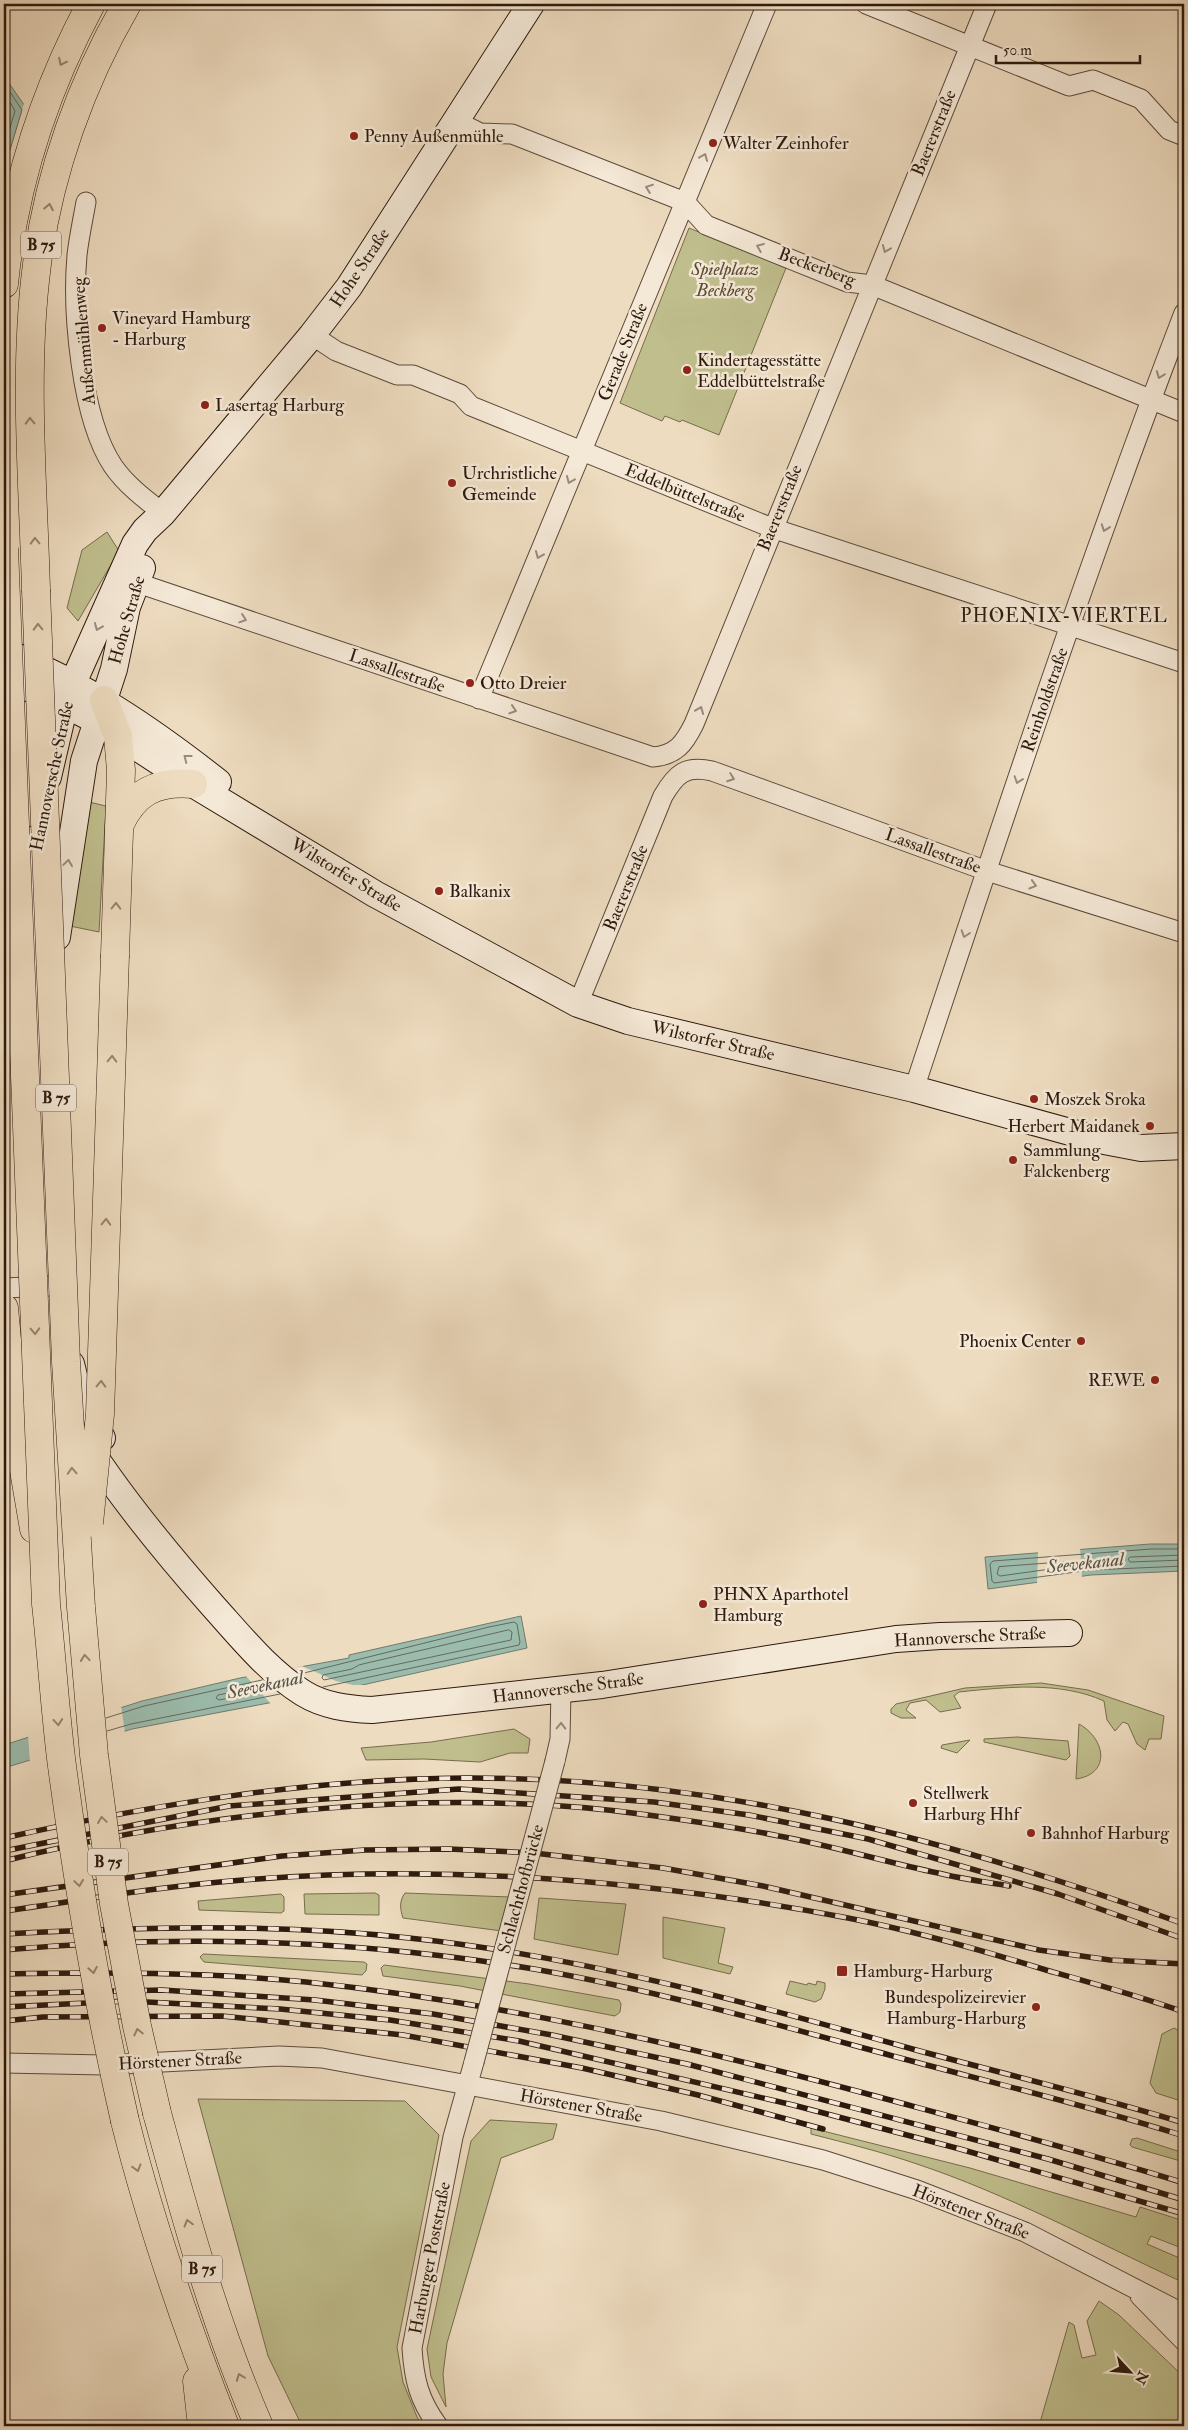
<svg xmlns="http://www.w3.org/2000/svg" width="1188" height="2430" viewBox="0 0 1188 2430" font-family="'IM FELL Double Pica',serif">
  <style>
    .green { fill: #c0be8d; stroke: #766c4d }
    .water { fill: #9bbcad; stroke: #6f7b6d }
    .pier { fill: #eedcc0 }
    .lines { fill: none; stroke-linecap: round; stroke-linejoin: round }
    .shore { stroke: #646a5d; stroke-width: 1 }
    .street-casing { stroke: #5d4a3a; stroke-width: 21 }
    .secondary-casing { stroke: #2d190d; stroke-width: 28 }
    .highway-casing { stroke: #2d190d; stroke-width: 29 }
    .street { stroke: #f4e8d6; stroke-width: 19 }
    .secondary { stroke: #f4e8d6; stroke-width: 26 }
    .highway { stroke: #eedcc0; stroke-width: 28 }
    .rail-casing { stroke: #2d190d; stroke-width: 5.5 }
    .rail { stroke: #f4e8d6; stroke-width: 4; stroke-dasharray: 11; stroke-linecap: butt }
    .street-bridge-casing { stroke: #5d4a3a; stroke-width: 21; stroke-linecap: butt }
    .highway-bridge-casing { stroke: #2d190d; stroke-width: 29; stroke-linecap: butt }
    .street-bridge { stroke: #f4e8d6; stroke-width: 19 }
    .highway-bridge { stroke: #eedcc0; stroke-width: 28 }
    .oneway { stroke: #97846f }
    .oneway2 { stroke: #9a8b7c }
    .poi-dot { fill: #8f2418; stroke: #f4e8d6; stroke-width: 2 }
    .labels { text-anchor: middle; dominant-baseline: central; stroke-width: 5; stroke-linejoin: round; paint-order: stroke }
    .shield { fill: #f4e8d6; stroke: #695749; stroke-width: 1 }
    .shield-label { font-size: 16px; font-weight: bold; fill: #2d190d }
    .street-label { font-size: 18px; fill: #2d190d; stroke: #f4e8d6 }
    .poi-label { font-size: 18px; fill: #2d190d; stroke: #f4e8d6; text-anchor: start }
    .park-label { font-size: 18px; font-style: italic; fill: #594b33; stroke: #f4e8d6 }
    .neighbourhood-label { font-size: 19px; letter-spacing: 1px; fill: #2d190d; stroke: #f4e8d6 }
    .water-label { font-size: 19px; font-style: italic; fill: #545245; stroke: #f4e8d6 }
  </style>
  <rect width="100%" height="100%" fill="#eedcc0"/>
  <filter id="stains"><feTurbulence type="fractalNoise" baseFrequency=".004" numOctaves="4"/><feColorMatrix values="0 0 0 0 .2 0 0 0 0 .09 0 0 0 0 .02 0 0 0 .5 -.17"/></filter>
  <radialGradient id="worn" r=".72"><stop offset=".6" stop-color="#630" stop-opacity="0"/><stop offset="1" stop-color="#630" stop-opacity=".3"/></radialGradient>
  <!-- green -->
  <path class="green" d="M689,228L786,268L719,435L682,420L680,422L665,416L662,421L620,403Z
    M107,532L119,551L78,621L67,608L82,550Z
    M89,802L106,806L99,932L70,926Z
    M1041,1683L1088,1690L1164,1716L1161,1739H1149L1145,1750L1137,1744L1128,1724L1123,1722L1115,1731L1107,1720L1104,1701C1060,1681 1006,1687 959,1692L954,1696L961,1708L940,1712L926,1700L910,1703L906,1710L916,1718H901L891,1713V1709L896,1704L965,1688Z
    M1079,1724C1106,1739 1111,1774 1076,1779Z
    M514,1729L530,1739L528,1753H510L480,1762L424,1759L366,1760L361,1748L431,1742Z
    M1017,1737L1068,1741L1070,1756L1066,1760L984,1742V1739Z
    M970,1740L957,1753L941,1748L942,1745Z
    M375,1893L379,1895V1915L305,1914L304,1894Z
    M405,1893L510,1897L502,1931L403,1918C400,1909 399,1901 405,1893Z
    M281,1894L284,1897V1911L281,1913L199,1910L198,1901Z
    M539,1898L626,1904L618,1955L534,1939Z
    M663,1917L725,1928L718,1963L733,1967L730,1974L663,1958Z
    M203,1954L364,1962L367,1964L366,1971L362,1975L204,1962L200,1957Z
    M384,1965L529,1984L619,2000L621,2004L620,2012L615,2016L460,1986L383,1976L381,1968Z
    M790,1981L807,1985L808,1983L816,1985L817,1981L825,1983V1989L821,1999L815,2002L786,1994Z
    M1174,2028L1184,2033V2102L1156,2093L1150,2083L1162,2034Z
    M198,2099L405,2101L439,2135L397,2347L403,2382L417,2417L423,2426H302L268,2356Z
    M490,2120L557,2124L553,2139L501,2158L447,2343L443,2374L446,2407L431,2377L427,2349L471,2141Z
    M811,2128L970,2168L1136,2217L1140,2207L1184,2221V2249L1151,2236L1147,2244L1184,2260V2271L1180,2281C1094,2241 1007,2194 917,2164C882,2152 846,2143 811,2134Z
    M1137,2138L1184,2153V2162L1132,2147L1130,2145L1132,2139Z
    M1099,2301L1119,2315L1184,2377V2426H1039L1069,2322L1074,2325L1082,2358L1096,2355L1087,2321Z"/>
  <!-- water -->
  <path class="water" d="M4,76L27,109L4,191Z
    M1150,1544H1184V1571L1091,1575L988,1589L985,1557Z
    M521,1616L527,1648L358,1686L132,1729L4,1768V1745L142,1701L240,1678L349,1658V1655Z"/>
  <!-- pier -->
  <path class="pier" d="M25,100L30,109L4,193V169Z
    M1080,1547L1082,1578L1037,1585L1038,1550Z
    M302,1666L336,1681L353,1685H371L271,1704L245,1675Z
    M121,1705L125,1733L30,1762L28,1735Z"/>
  <g class="lines">
    <!-- shore -->
    <path class="shore" d="M4,83L22,110L4,170
      M4,92L15,111L4,148
      M1184,1549H1151L993,1561L990,1564L992,1581L994,1583L1091,1570L1184,1566
      M1184,1555L1130,1557L1128,1559L1130,1562L1184,1560
      M1064,1562L1067,1564L1065,1567L1000,1576L997,1574L999,1567Z
      M509,1630L512,1632L511,1640L324,1680L322,1678L323,1675L352,1669L359,1665Z
      M300,1674L489,1627L514,1622L517,1624L520,1642L519,1645L323,1687
      M268,1685L218,1695L216,1698L219,1700L274,1689
      M106,1718L144,1706L262,1680
      M107,1731L131,1724L280,1694"/>
    <!-- street casing -->
    <g class="street-casing">
      <path id="street" d="M866,4L1069,86L1093,80L1141,99L1169,130L1184,136
        M456,121L480,133L512,134L685,202L706,225L847,282L872,285L1184,413
        M86,202C83,219 79,237 77,255C72,312 81,418 113,466C126,485 146,500 163,513
        M312,335L336,351L397,375H413L460,394L471,406L772,528L1184,663
        M126,579L653,757C676,755 684,744 694,724L987,4
        M479,699L767,4
        M578,1004L663,796C676,774 685,765 712,771L987,871L1184,933
        M914,1089C1000,829 1086,568 1184,313
        M4,1288L50,1286
        M555,1761L560,1739L561,1690
        M4,2063L104,2065L279,2056L322,2058L661,2121L823,2160L917,2190L1025,2232L1184,2314
        M1140,2296L1184,2341
        M438,2426C419,2400 414,2380 412,2348L453,2137L474,2062"/>
    </g>
    <!-- secondary casing -->
    <g class="secondary-casing">
      <path id="secondary" d="M4,651C85,685 148,727 218,782
        M4,678L57,700L97,721L193,784L375,894L578,1004L628,1021L914,1089L1099,1140L1141,1148L1184,1146
        M48,777L65,704L73,683L135,544L145,530L163,513L312,335L349,287L531,4
        M37,838L32,885V951L42,1083
        M57,937L84,761L114,669L127,607L142,568
        M71,1364L77,1388L102,1438
        M87,1445C124,1502 168,1555 213,1606C241,1637 268,1671 303,1693C324,1706 348,1709 372,1710L602,1685L896,1639L940,1636L1069,1633"/>
    </g>
    <!-- highway casing -->
    <g class="highway-casing">
      <path id="highway" d="M4,284C14,184 44,92 91,4
        M36,590C33,482 23,371 37,264C49,173 81,83 127,4
        M104,700L118,736L121,770L115,955
        M119,826C134,792 156,781 193,784
        M4,1308L14,1412L34,1529
        M157,2113C186,2219 215,2325 259,2426
        M125,2121C151,2225 186,2326 225,2426
        M197,2381L202,2426"/>
    </g>
    <!-- street -->
    <use href="#street" class="street"/>
    <!-- secondary -->
    <use href="#secondary" class="secondary"/>
    <!-- highway -->
    <use href="#highway" class="highway"/>
    <!-- rail casing -->
    <g class="rail-casing">
      <path id="rail" d="M4,1838C156,1804 309,1779 465,1778C716,1777 950,1839 1184,1924
        M4,1851L229,1806L459,1789L654,1802L749,1815L868,1839L1058,1894L1184,1939
        M4,1861C205,1811 442,1786 648,1815C692,1821 736,1827 779,1836C833,1846 885,1862 938,1873C962,1879 986,1882 1009,1886
        M4,1895L282,1856L365,1850L449,1849L534,1853L663,1868L763,1886L1039,1950L1110,1960L1184,1964
        M4,1911C83,1900 163,1886 243,1880C445,1864 649,1880 848,1918C915,1931 981,1950 1046,1970C1092,1983 1139,1996 1184,2012
        M4,1934C139,1927 274,1923 409,1938C581,1956 749,2003 916,2050C1005,2074 1096,2096 1184,2123
        M4,1950C181,1934 359,1940 534,1969C659,1991 782,2026 904,2059C998,2084 1092,2107 1184,2136
        M4,1974C104,1972 206,1972 306,1982C496,2002 680,2044 864,2093C971,2122 1078,2150 1184,2183
        M4,1994L162,1990L315,2000L433,2014L552,2035L687,2064L1048,2159L1184,2200
        M4,2007L128,2001L280,2009L390,2020L519,2041L793,2105L960,2149L1184,2214
        M4,2021L43,2017L222,2016L403,2035L582,2068L698,2095L823,2129"/>
    </g>
    <!-- rail -->
    <use href="#rail" class="rail"/>
    <!-- street-bridge casing -->
    <g class="street-bridge-casing">
      <path id="street-bridge" d="M474,2062L555,1761"/>
    </g>
    <!-- highway-bridge casing -->
    <g class="highway-bridge-casing">
      <path id="highway-bridge" d="M4,548L46,1604C52,1658 55,1712 62,1766C78,1885 98,2003 125,2121
        M36,590L66,1362L81,1607L94,1755L114,1904L137,2026L157,2113
        M89,1523L100,1414L115,955"/>
    </g>
    <!-- street-bridge -->
    <use href="#street-bridge" class="street-bridge"/>
    <!-- highway-bridge -->
    <use href="#highway-bridge" class="highway-bridge"/>
  </g>
  <!-- one-way arrows -->
  <defs><path id="oneway-chevron" d="M-2-3.5L2.5 0L-2 3.5" fill="none" stroke-width="1.6" stroke-linecap="round" stroke-linejoin="round" transform="scale(1.25)"/></defs>
  <g class="oneway">
    <use href="#oneway-chevron" transform="translate(62 62) rotate(116)"/>
    <use href="#oneway-chevron" transform="translate(49 207) rotate(-79)"/>
    <use href="#oneway-chevron" transform="translate(30 421) rotate(-92)"/>
    <use href="#oneway-chevron" transform="translate(35 541) rotate(-92)"/>
    <use href="#oneway-chevron" transform="translate(38 627) rotate(-92)"/>
    <use href="#oneway-chevron" transform="translate(116 906) rotate(-89)"/>
    <use href="#oneway-chevron" transform="translate(112 1059) rotate(-88)"/>
    <use href="#oneway-chevron" transform="translate(106 1222) rotate(-88)"/>
    <use href="#oneway-chevron" transform="translate(35 1331) rotate(88)"/>
    <use href="#oneway-chevron" transform="translate(101 1384) rotate(-88)"/>
    <use href="#oneway-chevron" transform="translate(72 1471) rotate(-93)"/>
    <use href="#oneway-chevron" transform="translate(85 1658) rotate(-95)"/>
    <use href="#oneway-chevron" transform="translate(58 1722) rotate(85)"/>
    <use href="#oneway-chevron" transform="translate(102 1820) rotate(-98)"/>
    <use href="#oneway-chevron" transform="translate(79 1883) rotate(82)"/>
    <use href="#oneway-chevron" transform="translate(93 1970) rotate(80)"/>
    <use href="#oneway-chevron" transform="translate(138 2032) rotate(-103)"/>
    <use href="#oneway-chevron" transform="translate(137 2168) rotate(74)"/>
    <use href="#oneway-chevron" transform="translate(188 2223) rotate(-106)"/>
    <use href="#oneway-chevron" transform="translate(240 2377) rotate(-111)"/>
  </g>
  <g class="oneway2">
    <use href="#oneway-chevron" transform="translate(704 157) rotate(-68)"/>
    <use href="#oneway-chevron" transform="translate(649 188) rotate(-159)"/>
    <use href="#oneway-chevron" transform="translate(760 247) rotate(-158)"/>
    <use href="#oneway-chevron" transform="translate(886 249) rotate(112)"/>
    <use href="#oneway-chevron" transform="translate(1160 375) rotate(111)"/>
    <use href="#oneway-chevron" transform="translate(570 480) rotate(113)"/>
    <use href="#oneway-chevron" transform="translate(1105 528) rotate(110)"/>
    <use href="#oneway-chevron" transform="translate(539 555) rotate(113)"/>
    <use href="#oneway-chevron" transform="translate(243 619) rotate(19)"/>
    <use href="#oneway-chevron" transform="translate(98 627) rotate(113)"/>
    <use href="#oneway-chevron" transform="translate(513 710) rotate(18)"/>
    <use href="#oneway-chevron" transform="translate(700 710) rotate(-68)"/>
    <use href="#oneway-chevron" transform="translate(187 758) rotate(-142)"/>
    <use href="#oneway-chevron" transform="translate(731 778) rotate(20)"/>
    <use href="#oneway-chevron" transform="translate(1018 780) rotate(109)"/>
    <use href="#oneway-chevron" transform="translate(68 863) rotate(-82)"/>
    <use href="#oneway-chevron" transform="translate(1033 885) rotate(17)"/>
    <use href="#oneway-chevron" transform="translate(965 934) rotate(108)"/>
    <use href="#oneway-chevron" transform="translate(561 1726) rotate(-89)"/>
  </g>
  <!-- markers -->
  <g class="poi-dot">
    <circle cx="354" cy="136" r="5"/>
    <circle cx="713" cy="143" r="5"/>
    <circle cx="102" cy="328" r="5"/>
    <circle cx="687" cy="370" r="5"/>
    <circle cx="205" cy="405" r="5"/>
    <circle cx="452" cy="483" r="5"/>
    <circle cx="470" cy="683" r="5"/>
    <circle cx="439" cy="891" r="5"/>
    <circle cx="1034" cy="1099" r="5"/>
    <circle cx="1150" cy="1126" r="5"/>
    <circle cx="1013" cy="1160" r="5"/>
    <circle cx="1081" cy="1341" r="5"/>
    <circle cx="1155" cy="1380" r="5"/>
    <circle cx="703" cy="1604" r="5"/>
    <circle cx="913" cy="1803" r="5"/>
    <circle cx="1031" cy="1833" r="5"/>
    <rect x="836" y="1965" width="12" height="12" rx="2.5"/>
    <circle cx="1036" cy="2007" r="5"/>
  </g>
  <g class="labels">
    <!-- shield labels -->
    <g class="shield">
      <rect x="21" y="231.5" width="40" height="27" rx="4"/>
      <rect x="36" y="1084.5" width="40" height="27" rx="4"/>
      <rect x="88" y="1848.5" width="40" height="27" rx="4"/>
      <rect x="182" y="2255.5" width="40" height="27" rx="4"/>
    </g>
    <g class="shield-label">
      <text x="41" y="245">B 75</text>
      <text x="56" y="1098">B 75</text>
      <text x="108" y="1862">B 75</text>
      <text x="202" y="2269">B 75</text>
    </g>
    <!-- street labels -->
    <g class="street-label">
      <text transform="translate(934 133) rotate(-68)">Baererstraße</text>
      <text transform="translate(817 267) rotate(20)">Beckerberg</text>
      <text transform="translate(360 268) rotate(-56)">Hohe Straße</text>
      <text transform="translate(84 341) rotate(-95)">Außenmühlenweg</text>
      <text transform="translate(623 352) rotate(-68)">Gerade Straße</text>
      <text transform="translate(685 493) rotate(22)">Eddelbüttelstraße</text>
      <text transform="translate(780 508) rotate(-68)">Baererstraße</text>
      <text transform="translate(127 620) rotate(-74)">Hohe Straße</text>
      <text transform="translate(397 671) rotate(19)">Lassallestraße</text>
      <text transform="translate(1045 700) rotate(-71)">Reinholdstraße</text>
      <text transform="translate(52 776) rotate(-78)">Hannoversche Straße</text>
      <text transform="translate(933 851) rotate(20)">Lassallestraße</text>
      <text transform="translate(346 875) rotate(31)">Wilstorfer Straße</text>
      <text transform="translate(626 888) rotate(-68)">Baererstraße</text>
      <text transform="translate(713 1041) rotate(13)">Wilstorfer Straße</text>
      <text transform="translate(970 1637) rotate(-3)">Hannoversche Straße</text>
      <text transform="translate(568 1688) rotate(-7)">Hannoversche Straße</text>
      <text transform="translate(521 1889) rotate(-75)">Schlachthofbrücke</text>
      <text transform="translate(180 2061) rotate(-3)">Hörstener Straße</text>
      <text transform="translate(581 2106) rotate(10)">Hörstener Straße</text>
      <text transform="translate(971 2212) rotate(21)">Hörstener Straße</text>
      <text transform="translate(430 2258) rotate(-79)">Harburger Poststraße</text>
    </g>
    <!-- poi labels -->
    <g class="poi-label">
      <text x="364" y="136">Penny Außenmühle</text>
      <text x="723" y="143">Walter Zeinhofer</text>
      <text x="112" y="318">Vineyard Hamburg<tspan x="112" dy="21">- Harburg</tspan></text>
      <text x="697" y="360">Kindertagesstätte<tspan x="697" dy="21">Eddelbüttelstraße</tspan></text>
      <text x="215" y="405">Lasertag Harburg</text>
      <text x="462" y="473">Urchristliche<tspan x="462" dy="21">Gemeinde</tspan></text>
      <text x="480" y="683">Otto Dreier</text>
      <text x="449" y="891">Balkanix</text>
      <text x="1044" y="1099">Moszek Sroka</text>
      <text x="1140" y="1126" text-anchor="end">Herbert Maidanek</text>
      <text x="1023" y="1150">Sammlung<tspan x="1023" dy="21">Falckenberg</tspan></text>
      <text x="1071" y="1341" text-anchor="end">Phoenix Center</text>
      <text x="1145" y="1380" text-anchor="end">REWE</text>
      <text x="713" y="1594">PHNX Aparthotel<tspan x="713" dy="21">Hamburg</tspan></text>
      <text x="923" y="1793">Stellwerk<tspan x="923" dy="21">Harburg Hhf</tspan></text>
      <text x="1041" y="1833">Bahnhof Harburg</text>
      <text x="853" y="1971">Hamburg-Harburg</text>
      <text x="1026" y="1997" text-anchor="end">Bundespolizeirevier<tspan x="1026" dy="21">Hamburg-Harburg</tspan></text>
    </g>
    <!-- park labels -->
    <g class="park-label">
      <text x="725" y="269">Spielplatz<tspan x="725" dy="21">Beckberg</tspan></text>
    </g>
    <!-- neighbourhood labels -->
    <g class="neighbourhood-label">
      <text x="1064" y="616">PHOENIX-VIERTEL</text>
    </g>
    <!-- water labels -->
    <g class="water-label">
      <text transform="translate(1085 1563) rotate(-6)">Seevekanal</text>
      <text transform="translate(265 1685) rotate(-12)">Seevekanal</text>
    </g>
  </g>
  <!-- margin -->
  <rect width="1188" height="2430" fill="none" stroke="#eedcc0" stroke-width="20"/>
  <rect x="5" y="5" width="1178" height="2420" fill="none" stroke="#2d190d" stroke-width="2.5"/>
  <rect x="10" y="10" width="1168" height="2410" fill="none" stroke="#2d190d"/>
  <!-- north arrow -->
  <g transform="translate(1130 2372) rotate(116)" stroke="#f4e8d6" stroke-width="4" paint-order="stroke">
  <path d="M0-4L9 19L0 12L-9 19Z" fill="#2d190d"/>
  <text y="-8" font-size="14" font-weight="bold" text-anchor="middle" fill="#2d190d">N</text>
  </g>
  <!-- scale -->
  <path d="M996 55v8h144v-8" fill="none" stroke="#2d190d" stroke-width="2.5"/>
  <text x="1003" y="55" font-size="15" fill="#2d190d" stroke="#f4e8d6" stroke-width="4" paint-order="stroke">50 m</text>
  <rect width="100%" height="100%" filter="url(#stains)"/>
  <rect width="100%" height="100%" fill="url(#worn)"/>
</svg>
